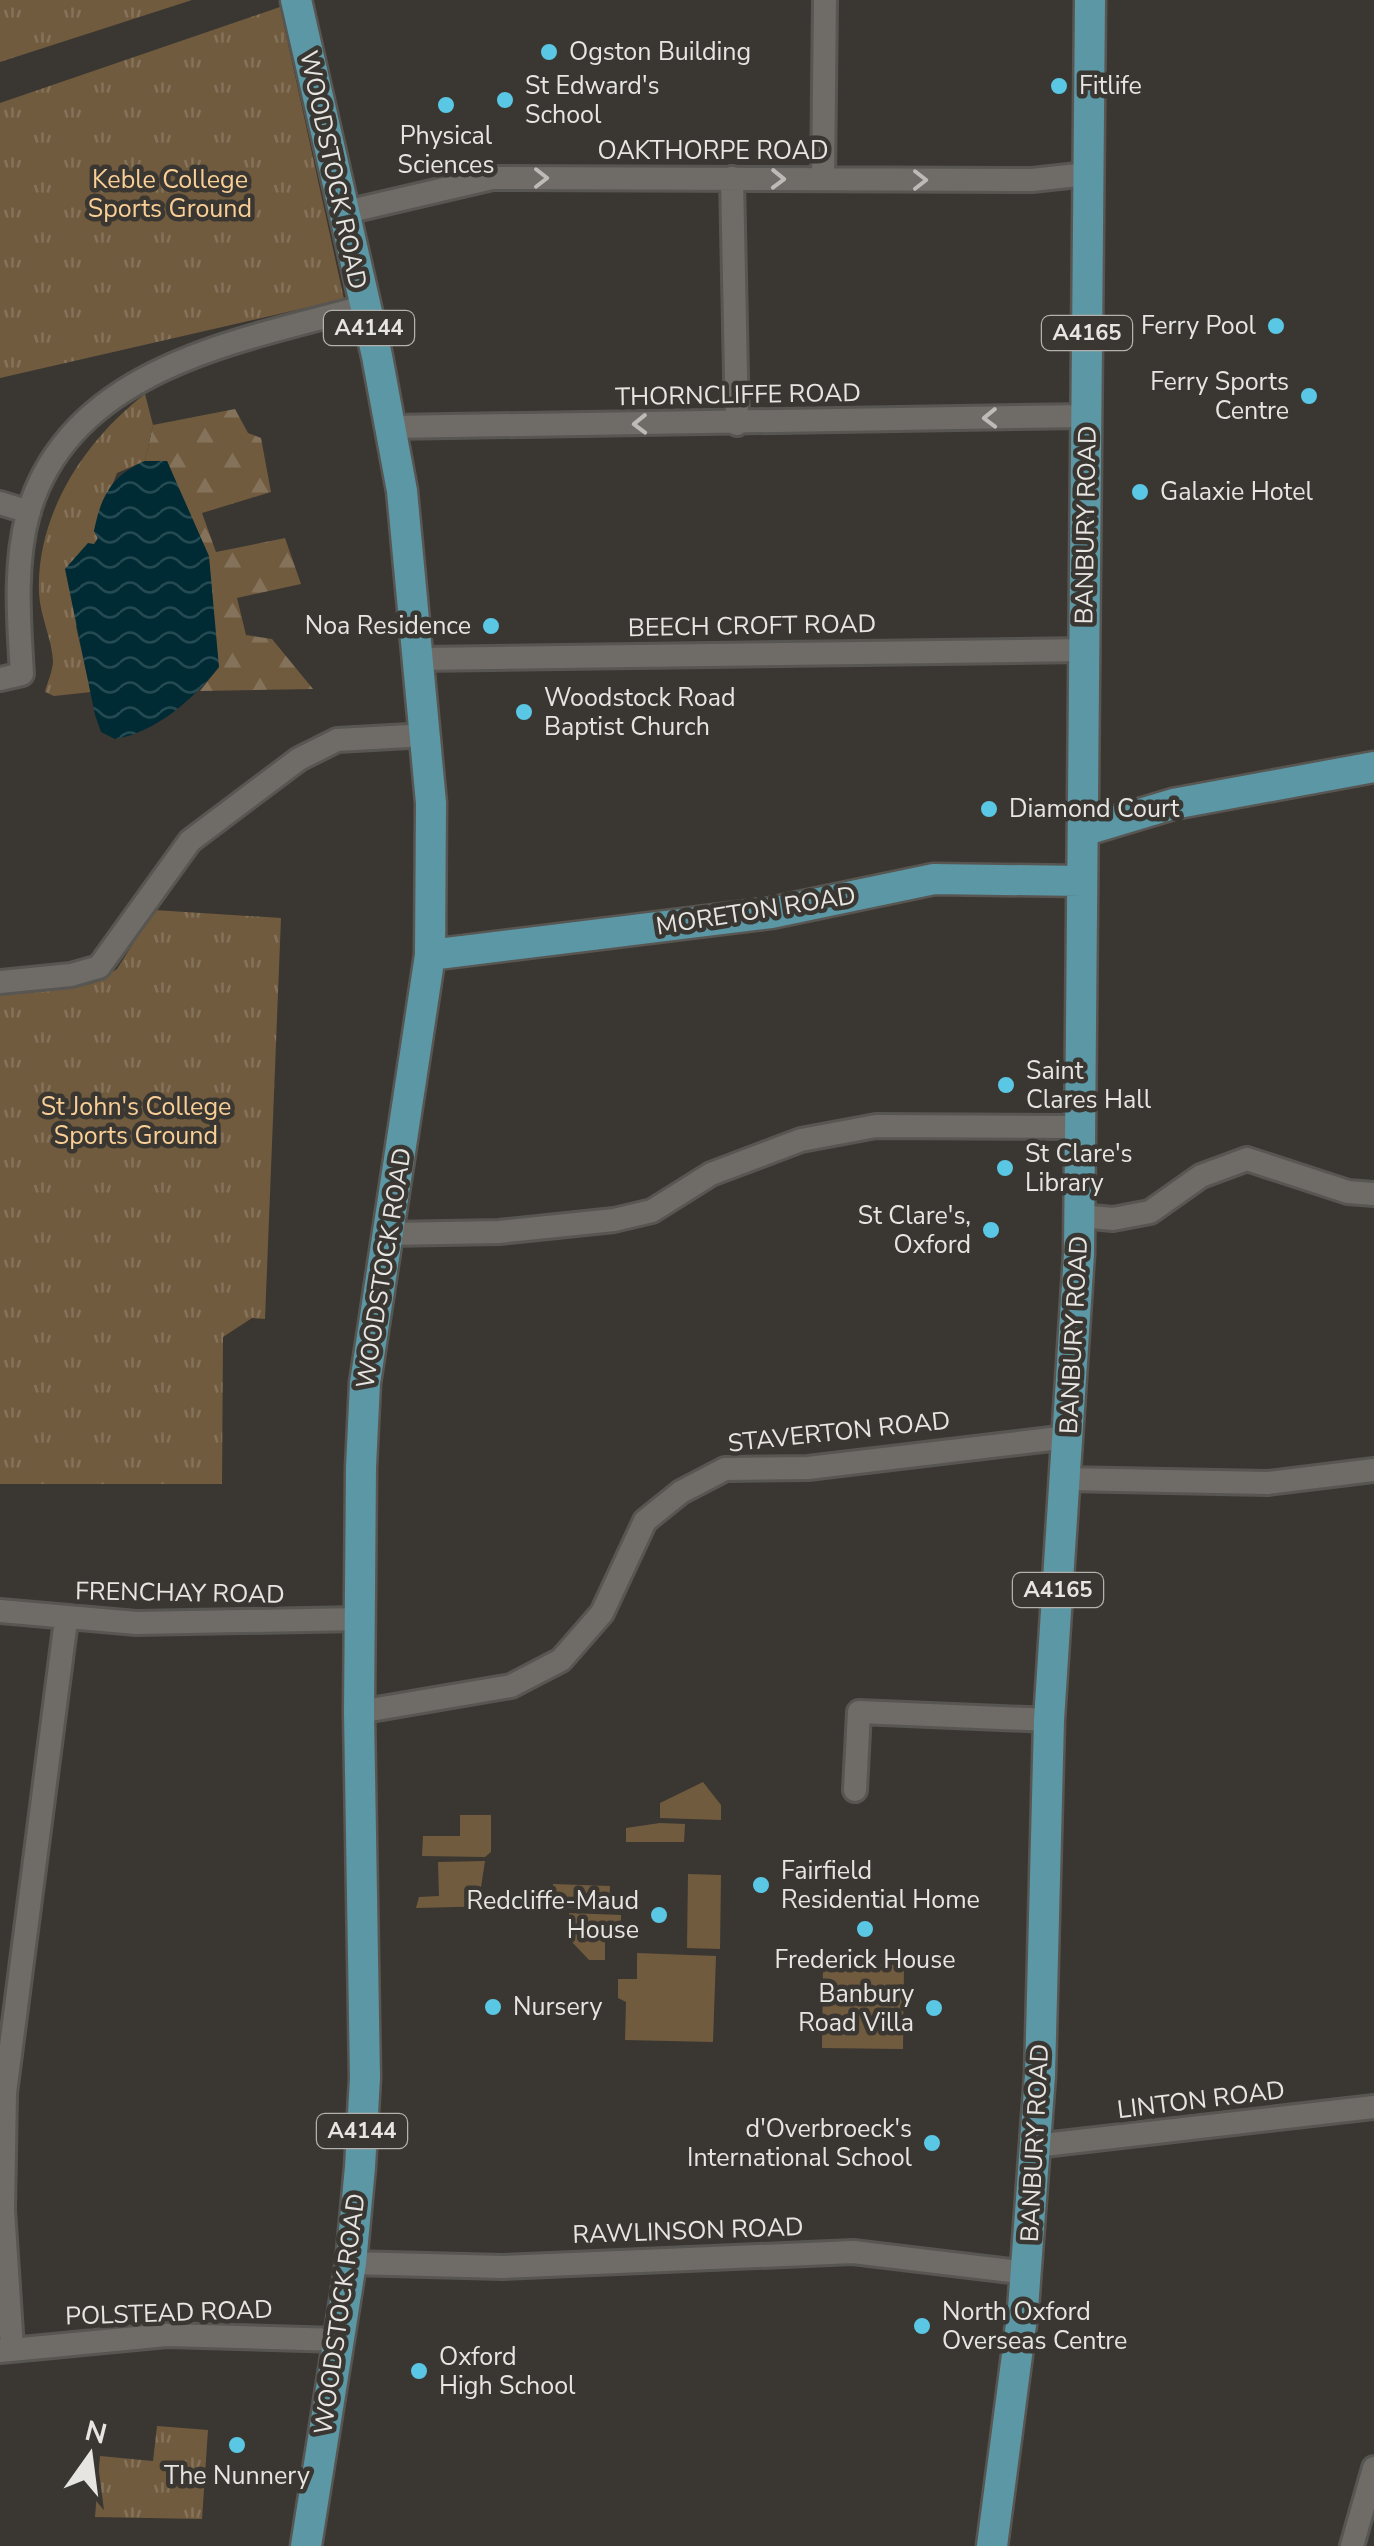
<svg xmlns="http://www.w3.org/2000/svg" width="1374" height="2546" viewBox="0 0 1374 2546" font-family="'Nunito Sans',sans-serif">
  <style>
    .green { fill: #715b3e }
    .forest { fill: url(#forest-firs) }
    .park { fill: url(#park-tufts) }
    .water { fill: url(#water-waves) }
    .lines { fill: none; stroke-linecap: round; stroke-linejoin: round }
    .minor-casing { stroke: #585652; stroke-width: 28 }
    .major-casing { stroke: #585652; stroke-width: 35 }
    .minor { stroke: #6f6b66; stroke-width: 22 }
    .major { stroke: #5b97a4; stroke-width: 30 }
    .oneway { stroke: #bdbab7 }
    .poi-dot { fill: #5ac8e5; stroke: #3a3732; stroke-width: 4 }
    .labels { text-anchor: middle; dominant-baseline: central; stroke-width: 9; stroke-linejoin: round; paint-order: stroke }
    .shield { fill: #3a3732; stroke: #b3b1ad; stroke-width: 2.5 }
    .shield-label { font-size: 22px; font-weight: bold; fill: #e7e5e2 }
    .poi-label { font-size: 25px; fill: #e7e5e2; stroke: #3a3732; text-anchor: start }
    .street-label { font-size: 25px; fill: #e7e5e2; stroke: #3a3732 }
    .park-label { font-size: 25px; fill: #facf96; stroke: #3a3732 }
  </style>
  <defs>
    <pattern id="forest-firs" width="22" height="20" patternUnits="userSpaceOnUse" patternTransform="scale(2.5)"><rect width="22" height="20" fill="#715b3e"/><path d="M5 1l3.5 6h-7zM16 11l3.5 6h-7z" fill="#85725a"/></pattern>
    <pattern id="park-tufts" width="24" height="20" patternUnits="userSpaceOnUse" patternTransform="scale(2.5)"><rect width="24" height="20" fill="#715b3e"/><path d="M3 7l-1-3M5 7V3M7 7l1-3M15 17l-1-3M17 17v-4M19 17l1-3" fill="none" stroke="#85725a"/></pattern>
    <pattern id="water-waves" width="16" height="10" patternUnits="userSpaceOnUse" patternTransform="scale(2.5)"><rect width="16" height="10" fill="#002b35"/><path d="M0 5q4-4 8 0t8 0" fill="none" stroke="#254a52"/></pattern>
  </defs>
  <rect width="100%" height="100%" fill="#3a3732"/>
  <!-- green -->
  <path class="green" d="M703,1782L721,1805V1820L660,1818V1803Z
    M460,1815H491V1852L485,1857L422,1856L423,1836H460Z
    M660,1823L685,1824L684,1842H626V1828Z
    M485,1861L480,1894H492L496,1906L416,1908L419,1897L439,1896L438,1862Z
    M688,1874L721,1875L720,1949L687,1948Z
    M553,1884L610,1886L609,1909L552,1907Z
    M569,1913L621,1915V1935L605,1936V1960H589L571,1941Z
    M637,1953L716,1956L713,2042L625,2040L626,2002L618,1998V1979H637Z
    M823,1964L904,1965L903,2049L822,2048Z"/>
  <!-- forest -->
  <path class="forest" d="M235,409L248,433L261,438L271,492L202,513L216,552L285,538L301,584L237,598L246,635L272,639L313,689L200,691L219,667L185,504L167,461H145L153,425Z"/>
  <!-- park -->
  <path class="park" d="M0,0H192L0,62Z
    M280,7L344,299L0,378V103Z
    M145,394L153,425L145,461L117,473L94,531L98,538L76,627L91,692L54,696L45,692C47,683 53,671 53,661C52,639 40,616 39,593C36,514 85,440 145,394Z
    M154,910L281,918L265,1319L252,1318L223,1337L222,1484H0V995L91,984L117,969Z
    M157,2426L208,2430L202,2519L95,2517L100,2456L153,2461Z"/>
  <!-- water -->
  <path class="water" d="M145,461H167L209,556L219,667C193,699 157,732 115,739L101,732L95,715L65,569L88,543L94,544L98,538L94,531C101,496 112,475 145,461Z"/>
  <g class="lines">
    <!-- minor casing -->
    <g class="minor-casing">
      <path id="minor" d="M732,178L737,424
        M823,179L825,0
        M342,213L492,178L1032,180L1087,174
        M390,427L1087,416
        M0,503L29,512
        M420,659L1085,650
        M0,679L22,674C19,622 14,565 28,514C70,368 239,341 363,307
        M0,982L71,975L99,967L190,841L299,759L337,740L427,735
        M1080,1216L1113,1219L1150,1212L1201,1176L1247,1159L1348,1192L1374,1194
        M388,1234L499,1232L614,1220L652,1211L711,1174L801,1140L876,1126L1081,1127
        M1065,1479L1268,1483L1374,1470
        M0,1611L136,1623L359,1619
        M359,1712L511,1686L561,1660L602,1613L645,1521L681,1492L725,1469L808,1468L1068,1437
        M855,1790L859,1712L1049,1720
        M1035,2146L1374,2107
        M351,2263L503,2267L853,2252L1027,2273
        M12,2348L3,2210L5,2093L66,1620
        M0,2351L167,2335L339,2340
        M1352,2546L1374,2468"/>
    </g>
    <!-- major casing -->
    <g class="major-casing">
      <path id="major" d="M296,0L377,356L402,491L431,803L430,955L365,1383L361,1467L359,1712L365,2078L360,2167L351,2263L306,2546
        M1083,831L1173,804L1374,767
        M430,955L771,913L934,879L1082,881
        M992,2546L1023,2309L1040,2075L1049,1720L1079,1254L1090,0"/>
    </g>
    <!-- minor -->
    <use href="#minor" class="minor"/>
    <!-- major -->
    <use href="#major" class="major"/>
  </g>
  <!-- one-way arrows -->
  <defs><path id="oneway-chevron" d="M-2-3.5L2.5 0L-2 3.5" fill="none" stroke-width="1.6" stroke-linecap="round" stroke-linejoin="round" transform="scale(2.5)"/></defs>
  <g class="oneway">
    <use href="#oneway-chevron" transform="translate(541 178)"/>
    <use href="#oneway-chevron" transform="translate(778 179) rotate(1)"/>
    <use href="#oneway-chevron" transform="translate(920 180)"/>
    <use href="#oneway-chevron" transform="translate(990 418) rotate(179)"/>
    <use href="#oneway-chevron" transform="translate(640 424) rotate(179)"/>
  </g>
  <!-- markers -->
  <g class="poi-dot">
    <circle cx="549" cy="52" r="10"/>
    <circle cx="1059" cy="86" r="10"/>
    <circle cx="505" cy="100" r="10"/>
    <circle cx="446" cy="105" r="10"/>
    <circle cx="1276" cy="326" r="10"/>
    <circle cx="1309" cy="396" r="10"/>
    <circle cx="1140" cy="492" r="10"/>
    <circle cx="491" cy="626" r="10"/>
    <circle cx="524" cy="712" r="10"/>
    <circle cx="989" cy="809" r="10"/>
    <circle cx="1006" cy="1085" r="10"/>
    <circle cx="1005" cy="1168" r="10"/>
    <circle cx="991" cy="1230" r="10"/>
    <circle cx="761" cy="1885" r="10"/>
    <circle cx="659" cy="1915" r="10"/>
    <circle cx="865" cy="1929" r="10"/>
    <circle cx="493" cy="2007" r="10"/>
    <circle cx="934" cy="2008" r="10"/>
    <circle cx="932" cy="2143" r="10"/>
    <circle cx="922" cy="2326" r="10"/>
    <circle cx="419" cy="2371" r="10"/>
    <circle cx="237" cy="2445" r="10"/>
  </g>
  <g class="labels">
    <!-- shield labels -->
    <g class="shield">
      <rect x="324" y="311" width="90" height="34" rx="8"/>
      <rect x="1042" y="316" width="90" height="34" rx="8"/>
      <rect x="1013" y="1573" width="90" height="34" rx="8"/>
      <rect x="317" y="2114" width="90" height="34" rx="8"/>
    </g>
    <g class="shield-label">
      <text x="369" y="328">A4144</text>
      <text x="1087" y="333">A4165</text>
      <text x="1058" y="1590">A4165</text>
      <text x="362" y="2131">A4144</text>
    </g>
    <!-- poi labels -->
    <g class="poi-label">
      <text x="569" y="52">Ogston Building</text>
      <text x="525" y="86">St Edward's<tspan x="525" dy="29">School</tspan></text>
      <text x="1079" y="86">Fitlife</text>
      <text x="446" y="136" text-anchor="middle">Physical<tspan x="446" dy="29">Sciences</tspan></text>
      <text x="1256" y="326" text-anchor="end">Ferry Pool</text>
      <text x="1289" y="382" text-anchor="end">Ferry Sports<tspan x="1289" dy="29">Centre</tspan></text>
      <text x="1160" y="492">Galaxie Hotel</text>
      <text x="471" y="626" text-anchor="end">Noa Residence</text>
      <text x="544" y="698">Woodstock Road<tspan x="544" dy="29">Baptist Church</tspan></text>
      <text x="1009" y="809">Diamond Court</text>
      <text x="1026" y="1071">Saint<tspan x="1026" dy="29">Clares Hall</tspan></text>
      <text x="1025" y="1154">St Clare's<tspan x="1025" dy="29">Library</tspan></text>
      <text x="971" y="1216" text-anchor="end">St Clare's,<tspan x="971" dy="29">Oxford</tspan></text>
      <text x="781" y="1871">Fairfield<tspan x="781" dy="29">Residential Home</tspan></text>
      <text x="639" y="1901" text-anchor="end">Redcliffe-Maud<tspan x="639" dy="29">House</tspan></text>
      <text x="865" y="1960" text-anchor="middle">Frederick House</text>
      <text x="914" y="1994" text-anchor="end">Banbury<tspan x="914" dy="29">Road Villa</tspan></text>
      <text x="513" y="2007">Nursery</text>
      <text x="912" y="2129" text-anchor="end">d'Overbroeck's<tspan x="912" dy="29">International School</tspan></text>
      <text x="942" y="2312">North Oxford<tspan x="942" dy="29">Overseas Centre</tspan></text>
      <text x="439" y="2357">Oxford<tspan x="439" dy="29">High School</tspan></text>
      <text x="237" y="2476" text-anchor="middle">The Nunnery</text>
    </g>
    <!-- street labels -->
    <g class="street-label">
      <text x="713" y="151">OAKTHORPE ROAD</text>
      <text transform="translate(333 170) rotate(78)">WOODSTOCK ROAD</text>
      <text transform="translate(738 395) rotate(-1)">THORNCLIFFE ROAD</text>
      <text transform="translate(1086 525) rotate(-89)">BANBURY ROAD</text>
      <text transform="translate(752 626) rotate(-1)">BEECH CROFT ROAD</text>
      <text transform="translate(756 911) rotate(-9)">MORETON ROAD</text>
      <text transform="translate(384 1268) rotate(-81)">WOODSTOCK ROAD</text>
      <text transform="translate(1074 1335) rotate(-87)">BANBURY ROAD</text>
      <text transform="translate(839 1432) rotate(-6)">STAVERTON ROAD</text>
      <text transform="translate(180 1593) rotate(1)">FRENCHAY ROAD</text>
      <text transform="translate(1201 2100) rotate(-7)">LINTON ROAD</text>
      <text transform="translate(1035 2143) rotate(-87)">BANBURY ROAD</text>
      <text transform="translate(688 2231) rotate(-2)">RAWLINSON ROAD</text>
      <text transform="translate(169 2313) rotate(-2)">POLSTEAD ROAD</text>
      <text transform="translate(340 2314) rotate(-82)">WOODSTOCK ROAD</text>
    </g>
    <!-- park labels -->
    <g class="park-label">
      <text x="170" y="180">Keble College<tspan x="170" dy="29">Sports Ground</tspan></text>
      <text x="136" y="1107">St John's College<tspan x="136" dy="29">Sports Ground</tspan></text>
    </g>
  </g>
  <!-- north arrow -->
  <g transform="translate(90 2456) rotate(14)" stroke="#3a3732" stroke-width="8" paint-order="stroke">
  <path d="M0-8L18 38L0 25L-18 38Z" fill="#e7e5e2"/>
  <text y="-15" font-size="28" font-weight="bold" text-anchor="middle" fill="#e7e5e2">N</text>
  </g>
</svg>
